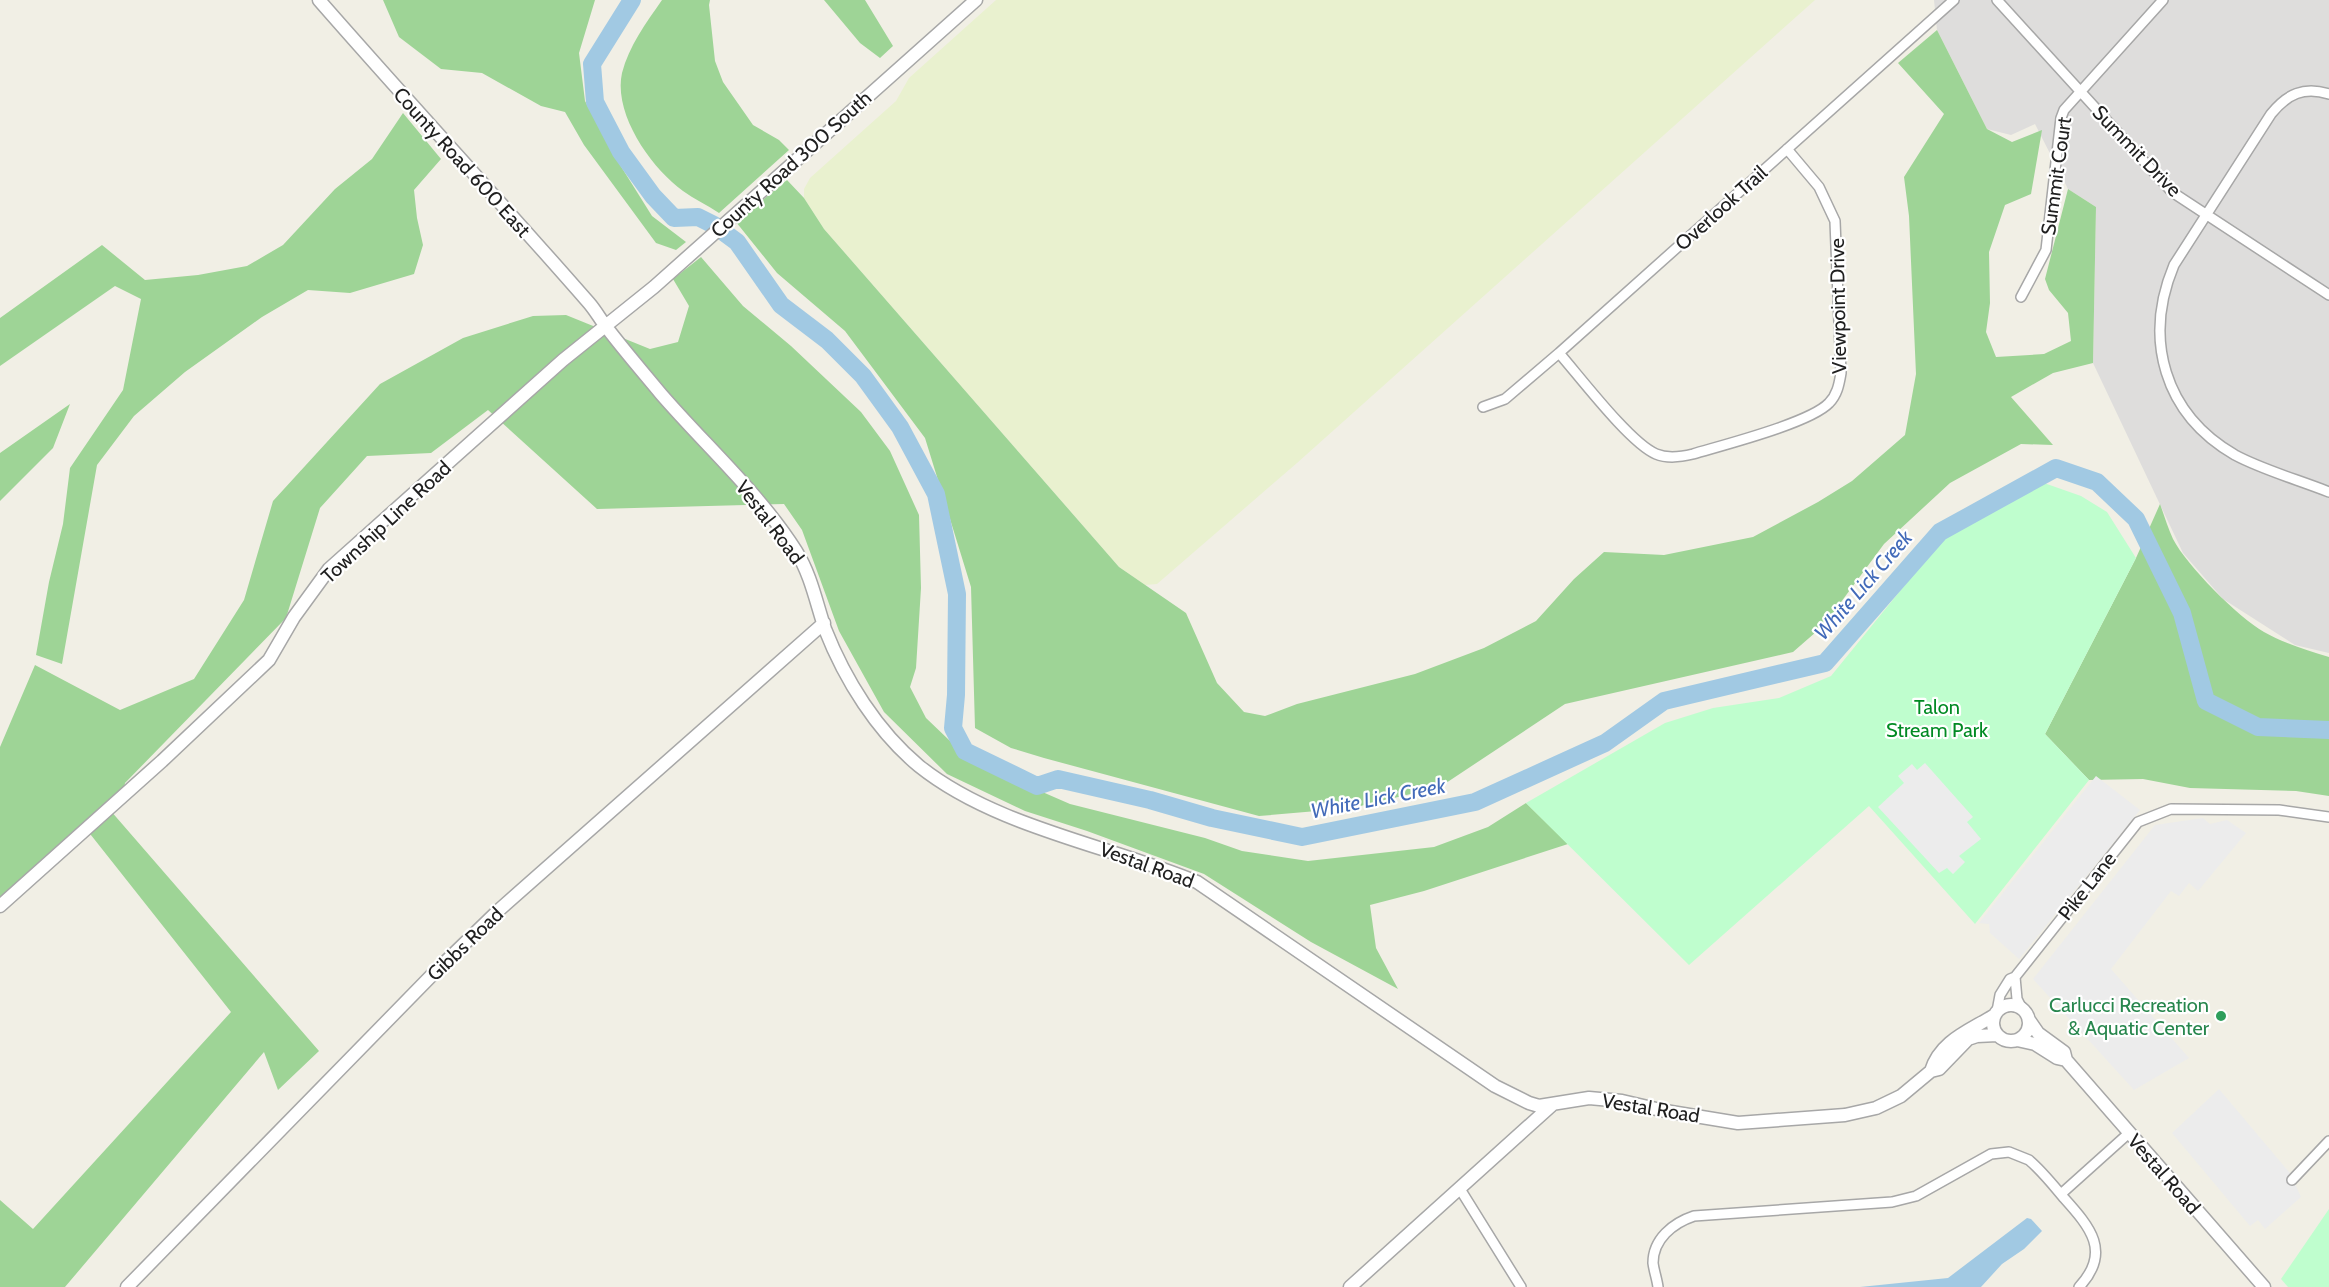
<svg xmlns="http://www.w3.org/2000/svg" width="2329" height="1287" viewBox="0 0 2329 1287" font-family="Cabin,sans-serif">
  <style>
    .residential { fill: #dedddc }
    .farmland { fill: #e9f1cf }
    .forest { fill: #9ed496 }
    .park { fill: #bffece }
    .parking { fill: #ececec }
    .water { fill: #a1c9e3 }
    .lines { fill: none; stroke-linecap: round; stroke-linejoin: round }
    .river { stroke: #a1c9e3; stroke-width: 18 }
    .minor-casing { stroke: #a7a7a7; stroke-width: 12 }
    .tertiary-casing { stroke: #a7a7a7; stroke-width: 15 }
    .minor { stroke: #fff; stroke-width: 9 }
    .tertiary { stroke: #fff; stroke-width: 12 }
    .leisure-dot { fill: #2e9e5b; stroke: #fff; stroke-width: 2 }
    .labels { text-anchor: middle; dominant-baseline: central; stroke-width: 4.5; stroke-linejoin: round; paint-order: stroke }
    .street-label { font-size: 20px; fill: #202020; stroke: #fff }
    .park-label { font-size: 20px; fill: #018a23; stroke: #fff }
    .leisure-label { font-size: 20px; fill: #27864d; stroke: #fff; text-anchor: end }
    .water-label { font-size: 21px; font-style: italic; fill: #426ab9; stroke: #fff }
  </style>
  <rect width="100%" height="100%" fill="#f1efe5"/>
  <!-- residential -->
  <path class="residential" d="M1934,0H2329V653L2295,645L2223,599L2183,553L2093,363L2096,207L2068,189L2035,124L2011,135L1987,129L1937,30Z"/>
  <!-- farmland -->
  <path class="farmland" d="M996,0H1815L1297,463L1157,584L1145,585L1119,567L824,229L804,198V189L810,178L896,101L909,78Z"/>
  <!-- forest -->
  <path class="forest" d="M383,0H595L579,53L585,101L617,160L652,216L686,242L676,250L656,243L584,145L565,112L541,106L482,73L441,69L399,37Z
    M662,0H710L709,5L715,61L723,82L753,125L779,140L789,150L719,213C707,205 694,199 683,191C651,168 613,114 622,73C629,46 646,23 662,0Z
    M824,0H865L893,46L880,58L860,43Z
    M1937,30L1987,129L2012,142L2042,130L2031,194L2005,205L1989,252L1990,303L1986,332L1996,357L2044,354L2071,341L2068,313L2049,290L2045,279L2068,189L2096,207L2093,363L2053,373L2011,397L2053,445L2021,444L1950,483L1884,544L1824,625L1793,652L1565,704L1440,787L1352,808L1259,816L1044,758L1011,748L975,728L971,587L925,438L845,331L777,273L736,222L787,180L804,198L824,229L1119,567L1186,613L1217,683L1244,712L1265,716L1297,704L1415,674L1484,648L1536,621L1574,579L1604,552L1664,555L1753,537L1818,502L1852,481L1905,435L1916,374L1909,216L1904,177L1944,114L1898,63Z
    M403,113L441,159L414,190L417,218L423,245L414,274L350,293L308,290L262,317L185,372L134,416L97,465L62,664L36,655L49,582L63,524L70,468L123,390L141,299L115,286L0,366V318L102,245L145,280L198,275L247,266L283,245L335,189L372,159Z
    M701,257L743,306L791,346L861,412L890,451L919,515L921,588L916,668L910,687L926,718L971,761L1070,804L1205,838L1242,851L1308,861L1434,847L1488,827L1526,803L1568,844L1424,891L1370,905L1376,948L1398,989L1311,942L1204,874L1087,831L1025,811L947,774L884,712L839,631L802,530L784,504L597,509L488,410L431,453L367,456L320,508L286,618L125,783L122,800L110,810L319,1051L278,1090L264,1052L65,1287H0V1200L33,1229L231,1012L87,830L0,906V747L35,665L120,710L194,679L244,600L273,501L380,384L463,338L533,316L566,315L650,349L678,342L689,306L673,279Z
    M70,404L53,448L0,501V453Z
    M2160,504C2164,515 2168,528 2173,539C2187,566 2238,617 2264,632C2283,643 2307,650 2329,657V796L2296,791L2190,788L2143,779L2089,780L2045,734L2136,558Z"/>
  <!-- park -->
  <path class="park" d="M2044,483L2081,496L2107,512L2136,558L2045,734L2089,780L1975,924L1869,806L1689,965L1526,803L1665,723L1713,708L1779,698L1831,676L1943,538Z
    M2329,1209V1287H2288L2281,1279Z"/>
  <!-- parking -->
  <path class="parking" d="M1925,763L1973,817L1967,822L1981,839L1959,856L1965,862L1953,874L1947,868L1939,873L1878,807L1904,783L1898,776L1912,764L1917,770Z
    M2096,776L2140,810L2019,959L1990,933L1989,924L1979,923Z
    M2203,818L2210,824L2227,820L2246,833L2198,891L2189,883L2179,896L2171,891L2111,969L2189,1058L2134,1090L2033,979L2155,825Z
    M2219,1089L2290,1173L2301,1197L2265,1229L2258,1220L2250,1226L2172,1133Z"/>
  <!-- water -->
  <path class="water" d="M2027,1218L2031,1219L2042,1231L2024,1249L2002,1264L1981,1287H1860L1948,1278Z"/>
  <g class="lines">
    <!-- river -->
    <path class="river" d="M632,0L592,64L595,102L621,152L653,196L674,218L698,217L714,225L737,242L781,305L827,340L863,376L900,427L936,494L957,594L956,695L953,728L965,751L1037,786L1058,779L1150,800L1212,818L1302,837L1475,802L1605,743L1664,701L1825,663L1940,532L2056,468L2097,482L2136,519L2182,613L2206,701L2258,727L2329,730"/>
    <!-- minor casing -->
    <g class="minor-casing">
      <path id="minor" d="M1997,0L2172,192L2329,295
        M2329,94C2304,86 2287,94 2271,114L2174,265C2143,339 2164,414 2235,455C2263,470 2299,480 2329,492
        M2021,297L2046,250L2061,118L2064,110L2163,0
        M1559,353C1580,377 1630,443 1656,454C1668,459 1681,457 1693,454C1723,445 1810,423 1829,403C1837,395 1839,385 1841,373L1835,221L1819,187L1787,149
        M1483,407L1505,399L1559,353L1954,0
        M2015,977L2017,999L2022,1009
        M1997,1011L2000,995L2010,979L2015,977L2138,822L2171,809L2279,810L2329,817
        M2292,1180L2329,1141
        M1460,1189L1521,1287
        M2061,1194L2129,1133
        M1658,1287C1657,1279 1654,1271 1653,1263C1653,1239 1673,1223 1694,1216L1892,1202L1916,1196L1991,1154L2009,1152L2029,1160C2042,1171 2053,1185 2064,1198C2090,1227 2112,1252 2079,1287"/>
    </g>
    <!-- tertiary casing -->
    <g class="tertiary-casing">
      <path id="tertiary" d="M319,0C408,102 500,201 589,303C595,310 599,317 604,324C622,348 642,371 661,394C705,445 760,494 796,551C811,575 816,602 825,629C845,680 877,731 919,766C995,827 1108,845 1197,882L1495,1086L1529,1103L1539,1106L1589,1098L1622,1101L1665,1111L1738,1123L1845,1115L1876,1108L1901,1096L1931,1071L1939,1069L1968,1039L1977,1036L1997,1035
        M0,906L162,761L269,660L294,617L329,569L563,360L654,287L976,0
        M1993 1023a18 18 0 1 1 36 0a18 18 0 1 1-36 0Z
        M2029,1020L2038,1033L2064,1052L2066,1060L2264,1287
        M2017,1040L2035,1044L2057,1058L2066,1060
        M1931,1071C1940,1041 1969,1031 1993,1016
        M127,1287L431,976L499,910L824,623
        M1350,1287L1552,1105"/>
    </g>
    <!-- minor -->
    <use href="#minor" class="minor"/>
    <!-- tertiary -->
    <use href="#tertiary" class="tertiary"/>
  </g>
  <!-- markers -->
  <circle class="leisure-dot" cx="2221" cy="1016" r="6"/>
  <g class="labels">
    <!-- street labels -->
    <g class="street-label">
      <text transform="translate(2137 151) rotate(46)">Summit Drive</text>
      <text transform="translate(462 162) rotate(48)">County Road 600 East</text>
      <text transform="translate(791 164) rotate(-42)">County Road 300 South</text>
      <text transform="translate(2056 176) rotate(-82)">Summit Court</text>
      <text transform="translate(1721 208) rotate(-42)">Overlook Trail</text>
      <text transform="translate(1838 306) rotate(-91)">Viewpoint Drive</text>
      <text transform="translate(386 522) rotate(-43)">Township Line Road</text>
      <text transform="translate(770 522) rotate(53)">Vestal Road</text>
      <text transform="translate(1147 865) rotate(20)">Vestal Road</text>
      <text transform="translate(2087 886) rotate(-52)">Pike Lane</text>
      <text transform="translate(465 944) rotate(-44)">Gibbs Road</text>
      <text transform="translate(1651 1108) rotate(9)">Vestal Road</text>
      <text transform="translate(2164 1174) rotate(49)">Vestal Road</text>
    </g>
    <!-- park labels -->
    <g class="park-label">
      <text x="1937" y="707">Talon<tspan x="1937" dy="23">Stream Park</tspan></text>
    </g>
    <!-- leisure labels -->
    <g class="leisure-label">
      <text x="2209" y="1005">Carlucci Recreation<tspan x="2209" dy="23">&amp; Aquatic Center</tspan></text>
    </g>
    <!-- water labels -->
    <g class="water-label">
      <text transform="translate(1863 585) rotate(-49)">White Lick Creek</text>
      <text transform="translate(1378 798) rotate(-11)">White Lick Creek</text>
    </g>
  </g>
</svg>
